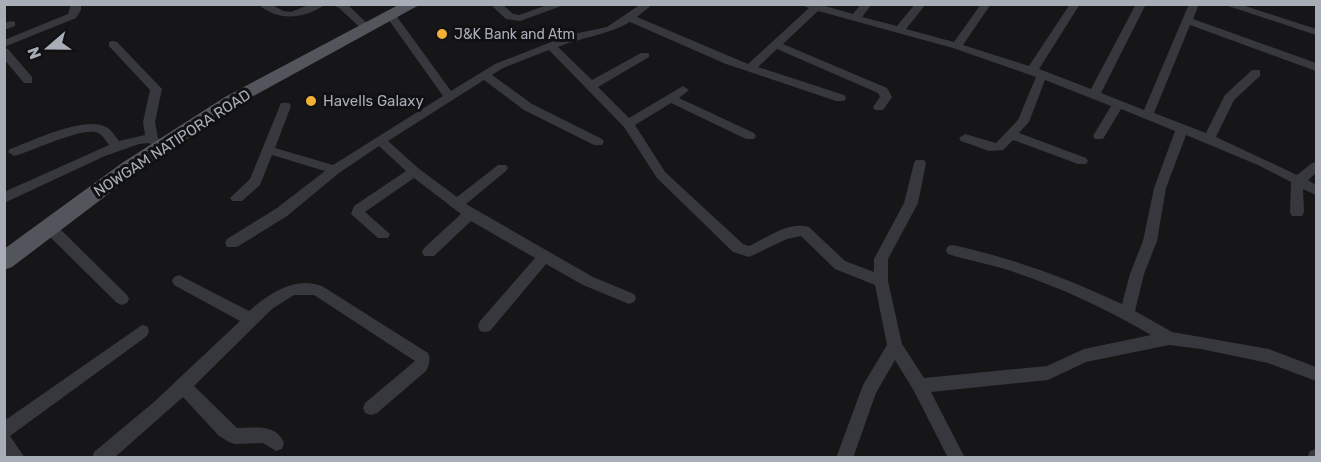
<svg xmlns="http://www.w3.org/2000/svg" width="1321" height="462" viewBox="0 0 1321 462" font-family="Rubik,sans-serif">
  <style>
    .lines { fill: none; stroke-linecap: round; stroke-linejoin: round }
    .minor { fill: #37383d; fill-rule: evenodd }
    .primary { fill: #53555c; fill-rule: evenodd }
    .poi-dot { fill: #f2b134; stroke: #111113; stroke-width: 2 }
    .labels { text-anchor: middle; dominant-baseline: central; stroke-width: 6; stroke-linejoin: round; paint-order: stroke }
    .far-poi-label { font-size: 14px; fill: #a8adb8; stroke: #111113; text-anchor: start }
    .poi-label { font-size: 15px; fill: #a8adb8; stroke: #111113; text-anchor: start }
    .street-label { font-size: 15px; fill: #a8adb8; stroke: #111113 }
  </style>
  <rect width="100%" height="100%" fill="#161618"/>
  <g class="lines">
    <!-- minor -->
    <path class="minor" d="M71,4H81V10L76,18L4,47V40L68,14Z
      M258,4H271L283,11L291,12L311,4H326C305,19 278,22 258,4Z
      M331,4H347L373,29L372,31H364L339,8Z
      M490,4H502L513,14L519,15L550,4H567L520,21L506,19Z
      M641,4H653L637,17L748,64L809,8L799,4H818L853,14L861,4H872L862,17L897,26L915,4H926L906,29L954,42L981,4H991L963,45L1029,66L1070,4H1080L1039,69L1091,89L1136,4H1146L1101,93L1144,110L1189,4H1199L1193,19L1316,63V71L1190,25L1154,113L1206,133L1225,95L1252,70H1260V76L1234,100L1216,137L1297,175L1312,163L1316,162V173L1308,180L1316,185V195L1303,189L1304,212L1302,216H1292L1290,212L1291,182L1258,165L1186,135L1166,188L1157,241L1144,274L1135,311L1172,332L1269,349L1316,367V381L1268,363L1201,349L1169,345L1086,362L1048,380L931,392L965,458H948L914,391L895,360L876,393L853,458H836L863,385L887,345L875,285L835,269L801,236L787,239L749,257L733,252L657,178L624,127L549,50L503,68L492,75L532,104L602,139L604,142L602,145H594L524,110L484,80L388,141L418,168L457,197L498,165H506L508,168L506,171L466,204L593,277L634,294L636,298L634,302L629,304L583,285L546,264L490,331L485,332L480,331L478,326L480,321L535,258L471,221L434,256H424L422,252L424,248L461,214L414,178L365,212L390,234L388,238H378L351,214L354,206L406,171L379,146L339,173L287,216L237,247H227L225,243L227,239L277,208L325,171L272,155L260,185L242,201H232L230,198L250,179L281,103H289L291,106L275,148L333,165L443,96L386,16L387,14H395L451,91L495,64L569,35L607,27ZM818,11L953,48L1036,77L1018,120L996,143L965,134L959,138L961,141L989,151L1003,150L1013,140L1078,164H1086L1088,161L1086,158L1019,133L1029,122L1045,80L1111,106L1093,136L1095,139H1103L1121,109L1175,131L1154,188L1143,241L1130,274L1122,304C1067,278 1012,258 953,245L948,246L946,250L948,254C969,261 991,264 1011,271C1060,287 1107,309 1151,335L1084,349L1047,366L924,378L902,344L888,281V259L918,203L926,163L924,160H916L914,163L904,203L874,259V272L845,261L809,227C788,221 767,238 749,246L743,244L665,172L635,125L671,103L746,139H754L756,136L754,133L679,98L689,90L683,86L629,118L598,87L649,57V53H641L592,80L558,47C582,37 608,35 630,22L726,64L836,101H844L846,98L844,95L758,67L777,49L878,93L880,97L873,107L875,110H883L892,97L887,88L783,44Z
      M1222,4H1239L1316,29V35Z
      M11,21L15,22V26L4,30V23Z
      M113,41L117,42L162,89L155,122L158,138L168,146L166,149H158L149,143L139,144L105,156L4,203V192L109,145C105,140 102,133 95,132C77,129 33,151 14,156L8,152L10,149C31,141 86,115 106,127C112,130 115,136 119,141L145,135L143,122L150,90L109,46V42Z
      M4,48L8,49L32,77V83H24L4,59Z
      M49,222L54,223L127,295L129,299L127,303L122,305L117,303L44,231L42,227L44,223Z
      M179,275L249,311C270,293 294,276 322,286L428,353C431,360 429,365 426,371L377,413L371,415L365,413L363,408L365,403L415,361L314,295H294L272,309L194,386L237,428C255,428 276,423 284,443L282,449L276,451L263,443L235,444L229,442L219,436L183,397L114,458H92L94,452L154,402L240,321L174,285L172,281L174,277Z
      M142,325L147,326L149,331L147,336L10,436L25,458H6L4,455V421Z
      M1316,449V458H1307L1310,451Z"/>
    <!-- primary -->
    <path class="primary" d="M400,4H421L237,105L136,173L12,267L4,270V249L122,163L225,97Z"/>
  </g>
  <!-- markers -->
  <g class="poi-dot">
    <circle cx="442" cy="34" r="6"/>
    <circle cx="311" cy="101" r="6"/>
  </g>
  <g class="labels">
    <!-- far-poi labels -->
    <g class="far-poi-label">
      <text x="454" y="34">J&amp;K Bank and Atm</text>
    </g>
    <!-- poi labels -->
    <g class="poi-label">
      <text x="323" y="101">Havells Galaxy</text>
    </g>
    <!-- street labels -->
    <g class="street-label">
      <text transform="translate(172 143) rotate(-33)">NOWGAM NATIPORA ROAD</text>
    </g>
  </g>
  <!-- border -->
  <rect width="1321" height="462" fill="none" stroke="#a8adb8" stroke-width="12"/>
  <!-- north arrow -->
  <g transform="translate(48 48) rotate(250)" stroke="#111113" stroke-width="4.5" paint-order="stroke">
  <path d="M0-4.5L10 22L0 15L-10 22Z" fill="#a8adb8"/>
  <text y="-9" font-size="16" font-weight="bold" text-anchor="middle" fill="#a8adb8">N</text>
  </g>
</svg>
